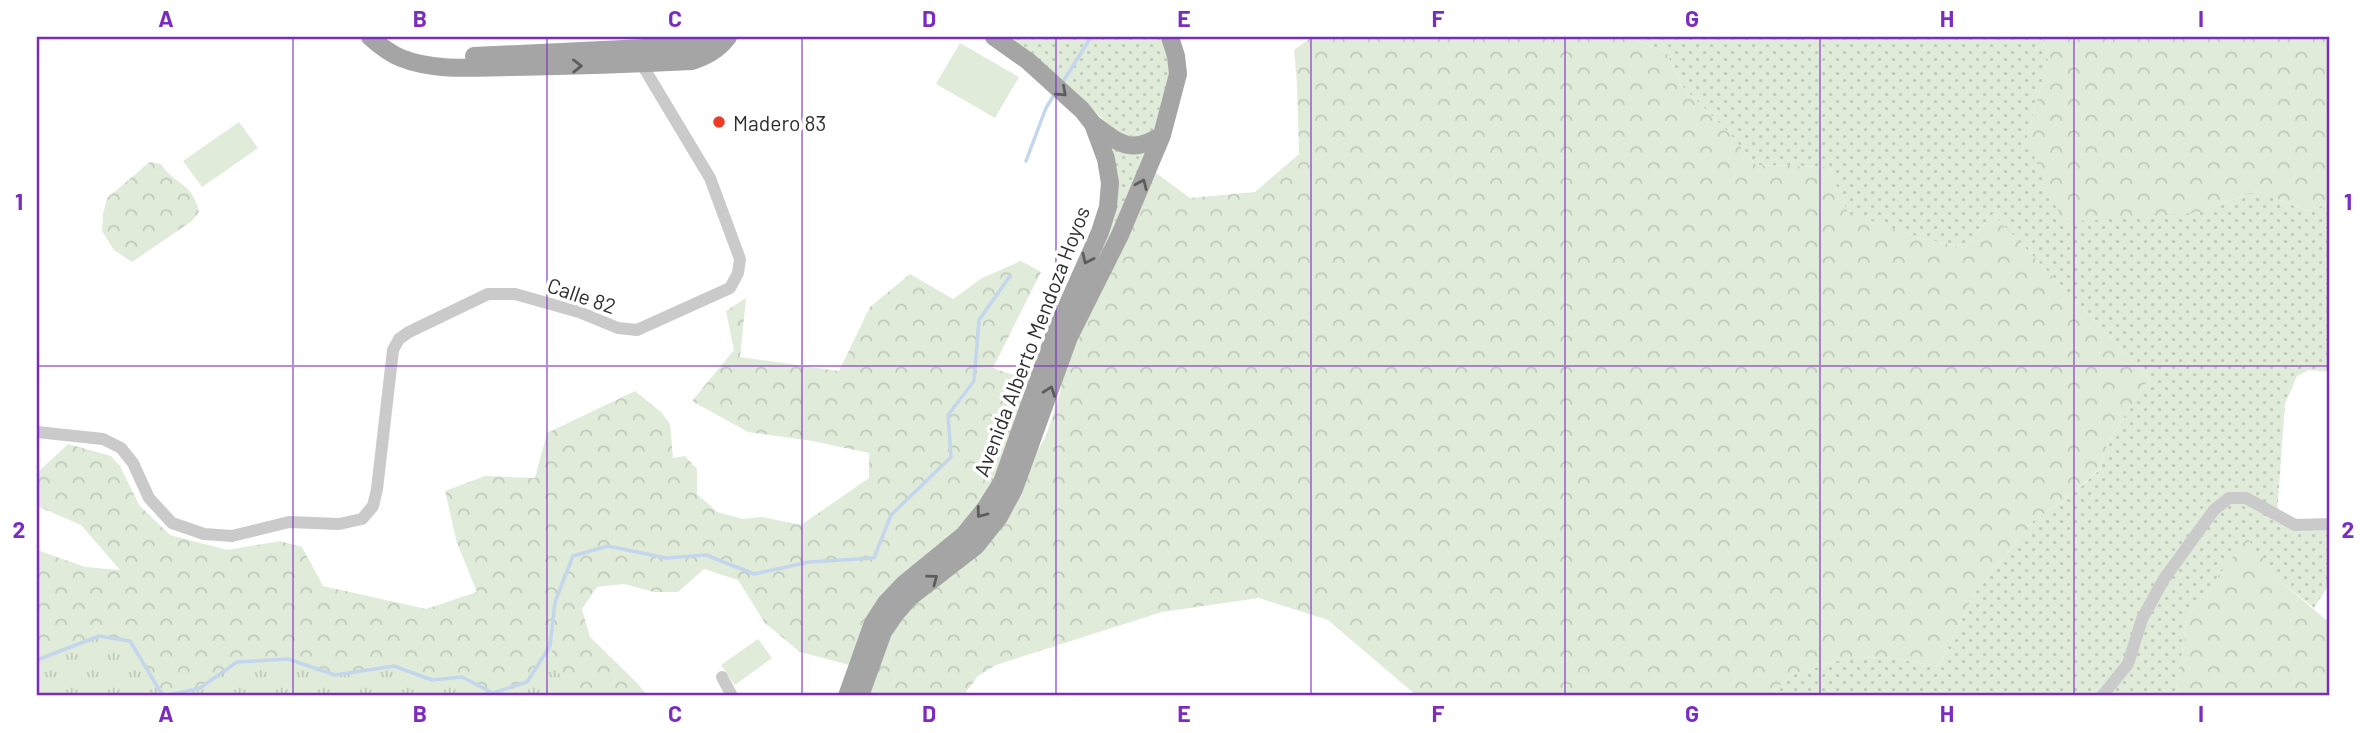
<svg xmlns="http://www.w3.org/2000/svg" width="2367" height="733" viewBox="0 0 2367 733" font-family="Barlow,sans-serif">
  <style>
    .grass { fill: url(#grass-dots) }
    .forest { fill: url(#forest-crowns) }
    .park { fill: url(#park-tufts) }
    .pitch { fill: #e0ebd9 }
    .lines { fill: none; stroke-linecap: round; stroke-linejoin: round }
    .stream { stroke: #c4d6ec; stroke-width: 3.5 }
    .street { stroke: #cacaca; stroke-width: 12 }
    .primary { stroke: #a5a5a5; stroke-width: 18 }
    .oneway { stroke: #5d5d5d }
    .grid { fill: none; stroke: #7b2cbf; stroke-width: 2; stroke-opacity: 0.55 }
    .poi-dot { fill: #ec3b27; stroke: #fff; stroke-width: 2.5 }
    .labels { text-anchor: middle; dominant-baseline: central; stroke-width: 7; stroke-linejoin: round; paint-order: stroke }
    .poi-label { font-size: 21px; fill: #2d2d2d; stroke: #fff; text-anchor: start }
    .street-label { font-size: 21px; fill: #2d2d2d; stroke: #fff }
    .neatline { fill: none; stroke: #7b2cbf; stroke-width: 2.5 }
    .grid-label { font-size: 23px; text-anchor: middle; font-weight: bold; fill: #7b2cbf }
  </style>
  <defs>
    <pattern id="grass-dots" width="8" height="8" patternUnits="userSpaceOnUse" patternTransform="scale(1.75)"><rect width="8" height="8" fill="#e0ebd9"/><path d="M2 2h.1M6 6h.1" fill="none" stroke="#c0cabb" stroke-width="1.8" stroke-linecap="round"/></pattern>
    <pattern id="forest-crowns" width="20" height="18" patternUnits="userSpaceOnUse" patternTransform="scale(1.75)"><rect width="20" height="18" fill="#e0ebd9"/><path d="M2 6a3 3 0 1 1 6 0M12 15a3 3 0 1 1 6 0" fill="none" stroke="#c0cabb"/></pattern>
    <pattern id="park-tufts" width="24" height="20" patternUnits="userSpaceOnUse" patternTransform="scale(1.75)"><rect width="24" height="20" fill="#e0ebd9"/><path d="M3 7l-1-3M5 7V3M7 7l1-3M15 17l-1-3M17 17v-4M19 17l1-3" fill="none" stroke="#c0cabb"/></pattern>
  </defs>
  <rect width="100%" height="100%" fill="#fff"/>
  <!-- grass -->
  <path class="grass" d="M1010,37H1162L1172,70L1154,136L1131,141L1117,133L1060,78Z
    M1630,37H2043L2048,60L2027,137L2197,213L2256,191L2308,211L2330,203V372L2309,370L2297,376L2285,404L2277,516L2330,524V583L2314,608L2282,583L2247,539L2187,617L2176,696H1769L1789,676L1850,657L1892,658L1939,666L1974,594L2034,520L2068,498L2098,471L2108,442L2149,378L1993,214L1965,248L1924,239L1847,213L1829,167L1756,165L1729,133L1682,86L1666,52Z
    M1107,142L1149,150L1123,212L1067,320L1097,257Z"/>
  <!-- forest -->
  <path class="forest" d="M1312,37H1630L1666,52L1682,86L1729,133L1756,165L1829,167L1848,213L1924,239L1965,248L1993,214L2149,378L2108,442L2098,470L2068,498L2034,520L1974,594L1939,666L1892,658L1850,657L1789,676L1769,696H1417L1328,620L1259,598L1162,612L996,665L978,676L963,696H860L883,632L1014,489L1046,436L1060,393L1069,337L1152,170L1190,198L1255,192L1299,154L1297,83L1294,50Z
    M2043,37H2330V203L2308,211L2256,191L2197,213L2065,222L2048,194L2027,137L2048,60Z
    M150,162L161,164C176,187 192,181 199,212L192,221L132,262L114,250L102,231L103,214L107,198Z
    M1021,261L1041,272L993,368L1037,383L985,509L857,667L800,652L765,623L738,580L704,569L678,592H654L624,584L597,587L582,609L590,637L636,682L648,696H37V550L85,567L120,570L81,525L37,506V473L68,444L111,456L120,466L139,505L170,535L227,550L280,541L302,547L323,586L426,609L477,592L457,543L445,491L485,476L535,478L547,433L635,391L661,412L670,424L673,458L685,456L697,469V494L717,512L743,519L762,517L801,525L869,478V453L812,441L748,432L692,401L734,350L726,311L746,298L740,357L839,371L870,307L910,274L953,299L982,278Z
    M2247,538L2282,583L2330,623V696H2176L2187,617Z"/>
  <!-- park -->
  <path class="park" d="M99,636L130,641L163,696H37V660Z
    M550,646L567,696H165L200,688L237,662L288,659L335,675L394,666L432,680L462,677L493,693L527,682Z"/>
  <!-- pitch -->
  <path class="pitch" d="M960,43L1019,77L995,118L936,84Z
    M239,122L258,148L202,187L183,161Z
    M758,639L772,658L735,685L721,665Z"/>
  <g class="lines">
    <!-- stream -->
    <path class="stream" d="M1061,85L1091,37
      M1026,161L1046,108L1054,95
      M37,660L99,636L130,641L163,696
      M165,696L200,688L237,662L288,659L335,675L394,666L432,680L462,677L493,693L527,682L550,646L555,602L573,556L608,546L666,558L706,555L754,574L809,562L874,558L891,515L951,457L948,415L974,381L979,320L1010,276"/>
    <!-- street -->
    <path class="street" d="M37,432L103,439L121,448L133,463L149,498L172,523L204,534L232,536L289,522L339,524L362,519L373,506L377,489L393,350L399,339L409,332L488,294H515L579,312L618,328L637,330L730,288L738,273L740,259L710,178L641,63
      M722,677L732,696
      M2102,696L2128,664L2142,619L2164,579L2214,510L2229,498H2246L2295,525L2330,524"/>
    <!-- primary -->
    <path class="primary" d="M370,37C379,45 389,53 401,58C436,72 477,67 514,67C573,66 632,64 692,61C707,56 718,50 728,37
      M474,56L686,46L705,37
      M1093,124C1120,144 1131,155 1162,135
      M847,696L873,623L886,603L904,584L964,535L985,509L1002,482L1055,333L1100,232L1108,207L1110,183L1106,159L1093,124L1082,110L1028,61L994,37
      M860,696L883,632L896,613L909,598L976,546L999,517L1014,489L1069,337L1120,235L1162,135L1178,74L1176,56L1170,37"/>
  </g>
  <!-- one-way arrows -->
  <defs><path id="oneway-chevron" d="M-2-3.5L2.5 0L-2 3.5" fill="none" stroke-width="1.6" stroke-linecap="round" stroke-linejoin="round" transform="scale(1.75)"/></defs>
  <g class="oneway">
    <use href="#oneway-chevron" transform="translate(577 66) rotate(-1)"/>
    <use href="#oneway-chevron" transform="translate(1062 92) rotate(42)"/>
    <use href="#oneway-chevron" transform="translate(1142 184) rotate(-67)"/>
    <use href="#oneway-chevron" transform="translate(1087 259) rotate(115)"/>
    <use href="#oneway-chevron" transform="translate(1050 391) rotate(-70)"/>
    <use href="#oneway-chevron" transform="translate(981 513) rotate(127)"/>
    <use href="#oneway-chevron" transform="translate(933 579) rotate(-37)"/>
  </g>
  <!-- grid -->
  <path class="grid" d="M293,37V696M547,37V696M802,37V696M1056,37V696M1311,37V696M1565,37V696M1820,37V696M2074,37V696M37,366H2330"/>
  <!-- markers -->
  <circle class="poi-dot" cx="719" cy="122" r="7"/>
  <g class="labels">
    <!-- poi labels -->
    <g class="poi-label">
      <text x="733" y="122">Madero 83</text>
    </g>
    <!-- street labels -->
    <g class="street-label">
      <text transform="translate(582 295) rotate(19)">Calle 82</text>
      <text transform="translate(1031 341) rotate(-69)">Avenida Alberto Mendoza Hoyos</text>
    </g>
  </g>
  <!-- border -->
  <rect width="2367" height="733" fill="none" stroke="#ffffff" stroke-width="77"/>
  <rect x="38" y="38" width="2290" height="656" class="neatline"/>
  <g class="grid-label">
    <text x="166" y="27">A</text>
    <text x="420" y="27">B</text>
    <text x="675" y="27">C</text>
    <text x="929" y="27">D</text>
    <text x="1184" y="27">E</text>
    <text x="1438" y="27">F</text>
    <text x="1692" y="27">G</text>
    <text x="1947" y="27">H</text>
    <text x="2201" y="27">I</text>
    <text x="19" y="210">1</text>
    <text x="2348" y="210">1</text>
    <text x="19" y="538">2</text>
    <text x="2348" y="538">2</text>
    <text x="166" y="722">A</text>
    <text x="420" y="722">B</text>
    <text x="675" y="722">C</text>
    <text x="929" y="722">D</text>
    <text x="1184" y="722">E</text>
    <text x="1438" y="722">F</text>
    <text x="1692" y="722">G</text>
    <text x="1947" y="722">H</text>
    <text x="2201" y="722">I</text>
  </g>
</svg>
